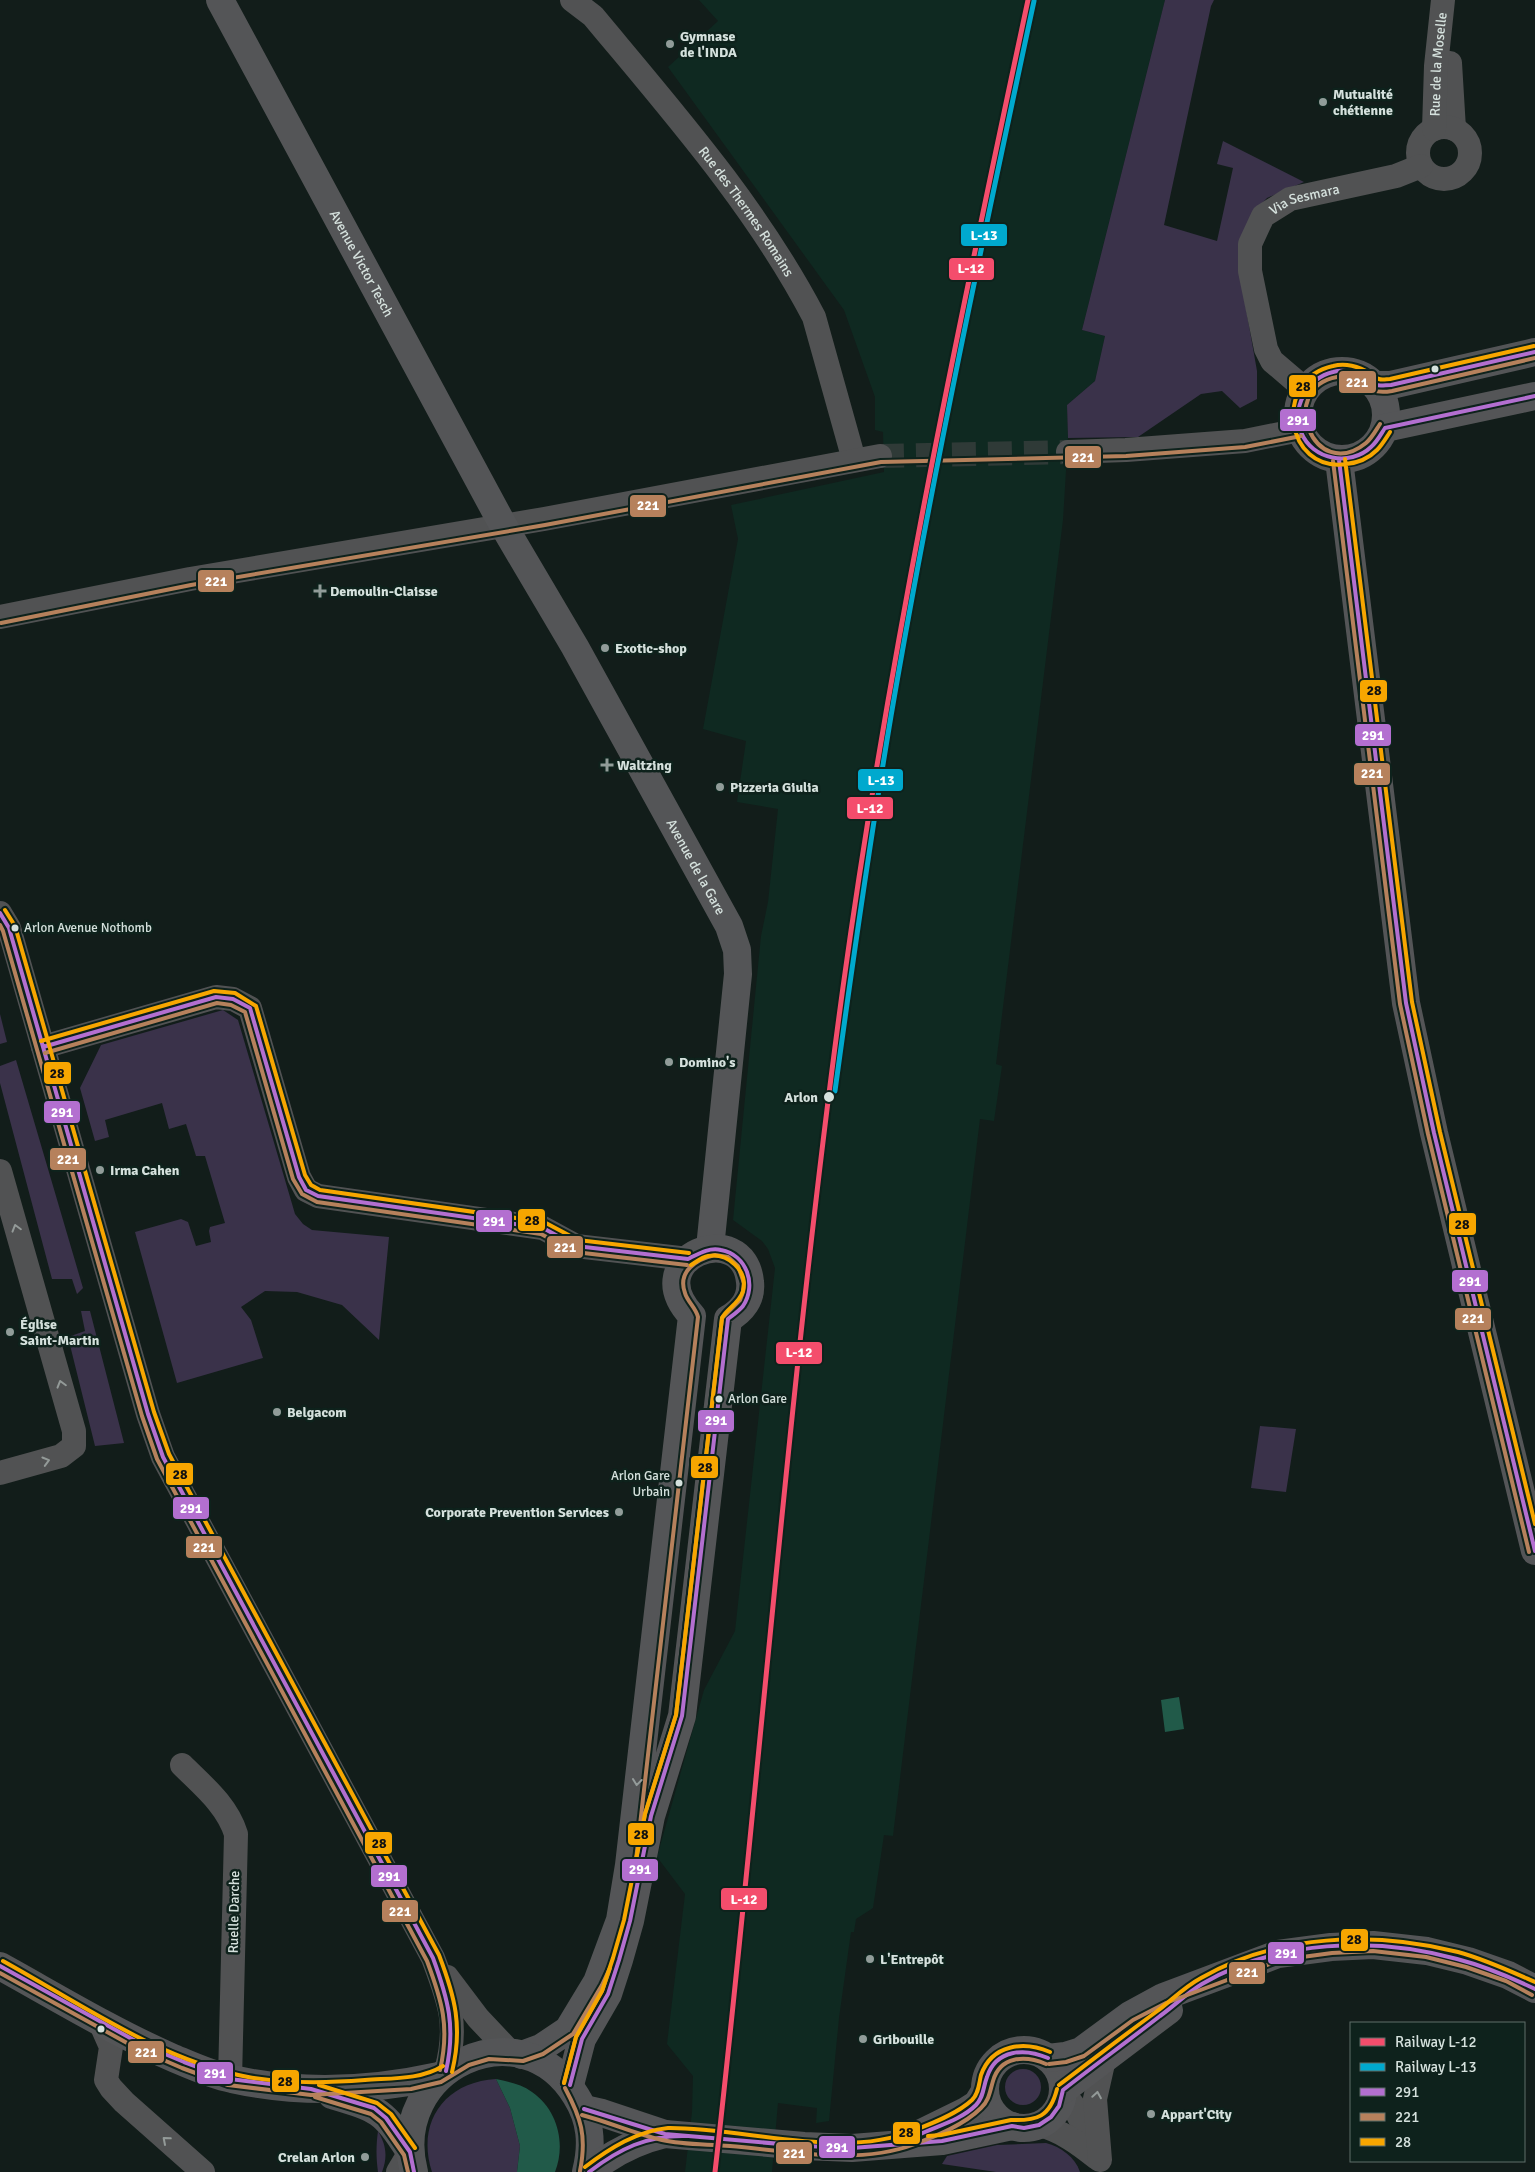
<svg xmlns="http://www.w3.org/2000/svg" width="1535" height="2172" viewBox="0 0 1535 2172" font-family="Signika,sans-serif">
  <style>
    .built { fill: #0f2921 }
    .green { fill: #3a324a }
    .water { fill: #215a49 }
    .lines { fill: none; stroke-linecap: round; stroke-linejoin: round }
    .minor-tunnel { stroke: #2f3a37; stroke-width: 24; stroke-dasharray: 24 12; stroke-linecap: butt }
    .minor { stroke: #515253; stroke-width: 24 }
    .secondary { stroke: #545557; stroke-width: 28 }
    .bus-1-casing { stroke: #0e221c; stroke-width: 8 }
    .bus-2-casing { stroke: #0e221c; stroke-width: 8 }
    .bus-3-casing { stroke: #0e221c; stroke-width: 8 }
    .bus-1 { stroke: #b36fd0; stroke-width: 4 }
    .bus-2 { stroke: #b6815c; stroke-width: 4 }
    .bus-3 { stroke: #f7a600; stroke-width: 4 }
    .rail-1-casing { stroke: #0e221c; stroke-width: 9 }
    .rail-2-casing { stroke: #0e221c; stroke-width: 9 }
    .rail-1 { stroke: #f44d6c; stroke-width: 5 }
    .rail-2 { stroke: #00a9ce; stroke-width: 5 }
    .oneway { stroke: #939a98 }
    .oneway2 { stroke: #949b9a }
    .poi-dot { fill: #919c99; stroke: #0e221c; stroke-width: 2 }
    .bus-dot { fill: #d5e1dd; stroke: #0e221c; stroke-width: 2 }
    .labels { text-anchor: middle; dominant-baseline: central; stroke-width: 5; stroke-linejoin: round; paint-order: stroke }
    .bus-label { font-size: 13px; fill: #d5e1dd; stroke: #0e221c; text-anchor: start }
    .poi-label { font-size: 14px; font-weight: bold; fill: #d5e1dd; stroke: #0e221c; text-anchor: start }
    .street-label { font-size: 14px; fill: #d5e1dd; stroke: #0e221c }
    .stop-label { font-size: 14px; font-weight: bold; fill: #d5e1dd; stroke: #0e221c; text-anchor: end }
    .line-badge { stroke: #0e221c; stroke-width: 2 }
    .badge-label { font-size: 14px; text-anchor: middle; font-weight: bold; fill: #fff }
    .pale-badge-label { font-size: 14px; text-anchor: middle; font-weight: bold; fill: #111 }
  </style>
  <rect width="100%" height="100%" fill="#121d1a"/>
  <!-- built -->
  <path class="built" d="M699,0H1165L1082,330L1105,336L1095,381L1067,405L1068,438L1063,520L996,1064L1002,1066L994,1121L980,1119L893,1836L884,1835L873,1908L856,1919L854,1932H851L839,2018L829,2121L816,2123L817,2108L778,2103L772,2172H685L692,2112L693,2076L667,2044L685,1894L657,1857L704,1690L735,1631L775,1268L768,1249L762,1241L733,1220L761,936L768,902L778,809L737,802L746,741L703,729L738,539L731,505L884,472L883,432L875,430V397L844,310L668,67L718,21Z"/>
  <!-- green -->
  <path class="green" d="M1165,0H1214L1211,6L1164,225L1217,241L1233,168L1217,164L1223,141L1304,182L1267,198L1252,214L1239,269L1257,371V399L1240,408L1222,391L1201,394L1138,437L1068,438L1067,405L1095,381L1105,336L1082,330Z
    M223,1010L238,1020L295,1214L303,1224L312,1230L389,1237L379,1340L342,1305L297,1292L265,1291L241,1307L251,1320L263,1358L177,1383L135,1232L181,1219L188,1222L196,1246L211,1242L209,1231L210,1227L225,1223L205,1156H196L186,1124L169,1129L162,1103L105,1120L109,1137L95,1141L80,1088L101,1045Z
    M0,1014L7,1042L0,1044Z
    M16,1060L83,1288L77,1294L72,1279H52L0,1083V1066Z
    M81,1311H90L124,1443L95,1446L68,1337L85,1331Z
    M1260,1426L1296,1429L1286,1492L1251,1488Z
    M1005 2087a18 18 0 1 1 36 0a18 18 0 1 1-36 0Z
    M496,2079L510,2108L520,2146L517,2172H432C416,2123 444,2082 496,2079Z
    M378,2131C386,2145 388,2156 382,2172H378C376,2158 376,2145 378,2131Z
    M1046,2143C1061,2147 1075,2157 1080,2172H996L942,2164L947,2156L997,2145Z"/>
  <!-- water -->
  <path class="water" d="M1179,1697L1184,1729L1165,1732L1161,1700Z
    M496,2079C509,2082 521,2084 532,2092C558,2110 566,2144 555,2172H517L520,2146L510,2108Z"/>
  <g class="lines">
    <!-- minor-tunnel -->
    <path class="minor-tunnel" d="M880,456L1068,452"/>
    <!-- minor -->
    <g class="minor">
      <path id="s1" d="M572,0L593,16C672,111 756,206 814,317L854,460"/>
      <path d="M1450,63L1454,129"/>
      <circle cx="1444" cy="153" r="26"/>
      <path id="s2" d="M1434,129L1436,66L1443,0"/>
      <path id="s3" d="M1306,390L1272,361L1266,349L1250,271V244L1263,216L1290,199L1396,176L1421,166"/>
      <path d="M1068,452L1126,450L1245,441L1300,430"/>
      <path d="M0,617L190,579L544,519L880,456"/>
      <path d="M0,913L9,928L148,1414L163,1457L433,1958C449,2001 459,2024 446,2071"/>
      <path d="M43,1047L216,997L233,999L250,1008L299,1177L306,1190L318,1196L543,1228L576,1246L688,1259"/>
      <path d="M0,1171L74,1431V1446L61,1456L0,1473"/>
      <path d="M182,1765C203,1786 227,1805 236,1834L230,2079"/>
      <path d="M447,1977L478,2018L511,2053"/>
      <path d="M100,2022L111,2047L106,2080L111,2088L124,2102L203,2172"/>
      <path d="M1063,2092L1073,2105L1094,2147"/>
      <path d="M1039,2125C1062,2131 1078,2143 1097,2158"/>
      <path d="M1100,2160L1095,2099L1104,2059"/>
      <path d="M398,2172L410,2152"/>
    </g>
    <!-- secondary -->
    <g class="secondary">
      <path id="s4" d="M220,0L503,525L575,647L729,926L737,950L738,974L710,1248"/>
      <circle cx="1342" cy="415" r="44"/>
      <path d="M1375,385H1391L1535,352"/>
      <path d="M1385,428L1535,396"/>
      <path d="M1339,460L1406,1003L1434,1133L1535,1551"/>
      <path d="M0,1966C56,1997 112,2031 171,2057C190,2065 211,2075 232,2079C299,2094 371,2091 439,2076"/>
      <circle cx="1024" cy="2089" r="39"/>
      <path d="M522,2055L541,2048L568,2030L597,1982L620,1920L629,1865L692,1316C637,1257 744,1217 750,1282C752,1299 742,1311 728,1319L682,1716L651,1816L630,1921L619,1960L608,1994L582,2039L570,2085"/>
      <path d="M1048,2058L1065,2056L1081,2051L1130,2015L1163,1997L1278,1954L1331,1947L1373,1945L1427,1951L1468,1961L1508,1975L1535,1989"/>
      <path d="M1063,2090L1169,2010"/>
      <path d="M332,2095C379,2109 383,2110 410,2152"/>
      <path d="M584,2109L602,2113L665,2134L804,2146L852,2148L942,2141L1012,2126"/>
      <path d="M917,2135L966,2111L977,2104L985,2091"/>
      <path d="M414,2172C387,2068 521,2005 576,2096C591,2120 593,2144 586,2172"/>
      <path d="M589,2172C612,2153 636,2141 665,2134"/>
    </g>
    <!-- bus-1 casing -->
    <g class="bus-1-casing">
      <path id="bus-1" d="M1535,352L1391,385C1386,385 1380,386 1376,385C1372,384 1369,381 1366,379C1357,372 1344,369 1333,372C1308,378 1291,407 1301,432C1312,460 1350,467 1371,447C1377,442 1381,434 1385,428L1535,396
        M1339,460L1406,1003L1434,1133L1535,1551
        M0,913L9,928L148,1414L163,1457L433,1958C448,1999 456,2027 446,2071
        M43,1047L216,997L233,999L250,1008L299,1177L306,1190L318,1196L543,1228L576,1246L688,1259
        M0,1966L141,2044L184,2062L230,2079L311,2089L374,2108L386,2118L410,2152L414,2172
        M570,2085L582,2039L608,1994L619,1960L630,1921L651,1816L682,1716L728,1319C733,1315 739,1311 743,1306C757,1285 747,1255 721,1250C709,1247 698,1254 688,1259
        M584,2109L665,2134L804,2146L852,2148L942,2141L1012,2126L1024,2128L1039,2125L1051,2117L1059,2106L1063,2090C1095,2065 1128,2041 1160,2016C1174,2006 1187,1993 1202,1984C1277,1940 1375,1936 1457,1959C1484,1966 1510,1977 1535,1989
        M918,2135C937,2126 961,2120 976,2105C984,2097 983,2087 987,2077C996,2049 1025,2048 1048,2058
        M589,2172C619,2149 647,2135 686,2136"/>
    </g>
    <!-- bus-2 casing -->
    <g class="bus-2-casing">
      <path id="bus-2" d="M1380,424C1376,430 1372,438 1366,443C1314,485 1276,388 1337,377C1353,375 1360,386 1373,390C1379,393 1386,392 1392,391L1535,358
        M1333,461L1400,1004L1428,1134L1529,1552
        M1,623L191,585L545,525L881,462L1126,456L1245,447L1301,436
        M0,925L3,931L142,1416L157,1459L427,1961C442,2001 450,2027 440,2070
        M45,1053L217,1003L231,1005L245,1012L293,1179L302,1194L317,1202L541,1234L575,1252L687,1265
        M715,1255L728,1257L738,1266L744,1283L743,1292L740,1300L722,1318L676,1715L645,1814L636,1860L698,1317C696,1308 687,1301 685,1293C677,1271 697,1259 715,1255Z
        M0,1973L138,2049L182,2068L228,2085L311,2095L411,2089L441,2082L469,2065L489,2059L523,2061L543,2054L573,2034L602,1985L610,1968L602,1991L576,2037L564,2083
        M1049,2064L1066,2062L1084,2056L1133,2020L1166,2003L1280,1960L1332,1953L1373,1951L1426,1957L1466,1967L1506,1981L1532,1995
        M565,2088C581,2118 587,2136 580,2171
        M315,2097L371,2114L381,2122L404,2155L408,2172
        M582,2115C609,2122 635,2134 662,2140C684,2145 707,2144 730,2146C789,2151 857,2166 915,2144C936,2136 964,2125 981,2108C989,2101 990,2091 993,2081C1000,2056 1025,2055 1046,2064"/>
    </g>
    <!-- bus-3 casing -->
    <g class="bus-3-casing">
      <path id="bus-3" d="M1390,432C1386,438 1382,445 1377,450C1369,458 1357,463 1346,464C1285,473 1272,379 1333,366C1345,363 1359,366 1369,373C1373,375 1375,378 1379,379C1382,380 1387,379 1390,379L1534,346
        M1345,459L1412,1002L1440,1132L1535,1524
        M5,910L15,926L154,1412L169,1454L439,1955C455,1997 463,2027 452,2072
        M41,1041L214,991L235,993L256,1006L305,1175L311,1185L320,1190L544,1222L578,1240L689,1253
        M3,1961C81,2004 160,2060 248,2077C287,2084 327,2083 365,2080C391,2078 420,2080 443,2066
        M564,2083L576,2037L602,1991L613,1958L624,1920L645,1814L676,1715L722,1318C727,1308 739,1304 743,1291C748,1270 728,1253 708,1256C702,1257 696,1262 691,1265
        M319,2085L377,2103L391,2114L415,2148
        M1059,2085C1091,2061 1123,2036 1156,2012C1171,2001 1184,1987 1201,1978C1277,1934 1373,1931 1458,1952C1484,1959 1510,1971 1535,1982
        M928,2136L941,2135L1011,2120C1037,2121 1050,2117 1057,2089
        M585,2167C610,2148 637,2131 668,2128C742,2127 842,2160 912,2131C931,2124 957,2114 972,2100C979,2093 979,2083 981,2075C992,2044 1024,2041 1050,2052"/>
    </g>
    <!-- bus-1 -->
    <use href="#bus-1" class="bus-1"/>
    <!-- bus-2 -->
    <use href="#bus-2" class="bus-2"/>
    <!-- bus-3 -->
    <use href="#bus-3" class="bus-3"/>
    <!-- rail-1 casing -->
    <g class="rail-1-casing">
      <path id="rail-1" d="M715,2172C760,1777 789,1381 843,987C889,655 958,327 1028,0"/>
    </g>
    <!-- rail-2 casing -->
    <g class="rail-2-casing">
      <path id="rail-2" d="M835,1091C852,966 870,841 891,716C932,477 983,239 1034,1"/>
    </g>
    <!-- rail-1 -->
    <use href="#rail-1" class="rail-1"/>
    <!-- rail-2 -->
    <use href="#rail-2" class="rail-2"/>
  </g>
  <!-- one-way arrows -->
  <defs><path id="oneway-chevron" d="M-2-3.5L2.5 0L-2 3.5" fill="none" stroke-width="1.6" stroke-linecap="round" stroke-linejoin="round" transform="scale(1.25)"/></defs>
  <g class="oneway">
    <use href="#oneway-chevron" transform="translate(16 1228) rotate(-106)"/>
    <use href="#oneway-chevron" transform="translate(61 1384) rotate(-106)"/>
    <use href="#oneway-chevron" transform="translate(46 1461) rotate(-16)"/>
    <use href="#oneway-chevron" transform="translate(1097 2095) rotate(-81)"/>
    <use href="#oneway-chevron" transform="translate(166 2140) rotate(-139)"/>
  </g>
  <use class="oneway2" href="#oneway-chevron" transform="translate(637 1782) rotate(97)"/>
  <!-- markers -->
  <g class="poi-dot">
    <circle cx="670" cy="44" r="5"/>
    <circle cx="1323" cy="102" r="5"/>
    <path d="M317.5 583.5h5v5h5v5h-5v5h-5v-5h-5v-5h5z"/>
    <circle cx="605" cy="648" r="5"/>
    <path d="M604.5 757.5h5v5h5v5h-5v5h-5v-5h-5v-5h5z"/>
    <circle cx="720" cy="787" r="5"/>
    <circle cx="669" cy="1062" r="5"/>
    <circle cx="100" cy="1170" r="5"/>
    <circle cx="10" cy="1332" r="5"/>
    <circle cx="277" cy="1412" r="5"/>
    <circle cx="619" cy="1512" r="5"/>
    <circle cx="870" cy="1959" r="5"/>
    <circle cx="863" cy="2039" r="5"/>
    <circle cx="1151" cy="2114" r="5"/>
    <circle cx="365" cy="2157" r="5"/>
  </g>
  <g class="bus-dot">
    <circle cx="1435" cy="369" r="4.5"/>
    <circle cx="15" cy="928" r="4.5"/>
    <circle cx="829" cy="1097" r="6"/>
    <circle cx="719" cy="1399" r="4.5"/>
    <circle cx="679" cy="1483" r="4.5"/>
    <circle cx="101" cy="2029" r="4.5"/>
  </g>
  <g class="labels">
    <!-- bus labels -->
    <g class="bus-label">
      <text x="24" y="928">Arlon Avenue Nothomb</text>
      <text x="728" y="1399">Arlon Gare</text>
      <text x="670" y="1476" text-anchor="end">Arlon Gare<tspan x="670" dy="16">Urbain</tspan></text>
    </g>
    <!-- poi labels -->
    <g class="poi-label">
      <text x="680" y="36">Gymnase<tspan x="680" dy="16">de l'INDA</tspan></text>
      <text x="1333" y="94">Mutualité<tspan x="1333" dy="16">chétienne</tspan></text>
      <text x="330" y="591">Demoulin-Claisse</text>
      <text x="615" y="648">Exotic-shop</text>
      <text x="617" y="765">Waltzing</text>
      <text x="730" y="787">Pizzeria Giulia</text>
      <text x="679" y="1062">Domino's</text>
      <text x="110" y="1170">Irma Cahen</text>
      <text x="20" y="1324">Église<tspan x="20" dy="16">Saint-Martin</tspan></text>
      <text x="287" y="1412">Belgacom</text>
      <text x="609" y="1512" text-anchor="end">Corporate Prevention Services</text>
      <text x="880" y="1959">L'Entrepôt</text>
      <text x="873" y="2039">Gribouille</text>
      <text x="1161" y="2114">Appart'City</text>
      <text x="355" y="2157" text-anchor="end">Crelan Arlon</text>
    </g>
    <!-- street labels -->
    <g class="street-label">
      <text stroke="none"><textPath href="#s2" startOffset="65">Rue de la Moselle</textPath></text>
      <text stroke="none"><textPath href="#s3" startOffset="241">Via Sesmara</textPath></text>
      <text stroke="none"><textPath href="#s1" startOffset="275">Rue des Thermes Romains</textPath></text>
      <text stroke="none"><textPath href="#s4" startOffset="299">Avenue Victor Tesch</textPath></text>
      <text stroke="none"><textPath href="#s4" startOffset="989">Avenue de la Gare</textPath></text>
      <text transform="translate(234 1912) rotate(-89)">Ruelle Darche</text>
    </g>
    <!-- stop labels -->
    <g class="stop-label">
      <text x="818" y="1097">Arlon</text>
    </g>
  </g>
  <g class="line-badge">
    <rect x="960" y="223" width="48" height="24" rx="5" fill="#00a9ce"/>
    <rect x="948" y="257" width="47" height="24" rx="5" fill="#f44d6c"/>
    <rect x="1338" y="370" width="39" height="24" rx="5" fill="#b6815c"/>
    <rect x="1288" y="374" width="29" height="24" rx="5" fill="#f7a600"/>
    <rect x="1279" y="408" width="38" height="24" rx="5" fill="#b36fd0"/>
    <rect x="1064" y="445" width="38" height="24" rx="5" fill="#b6815c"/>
    <rect x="629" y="494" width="38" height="24" rx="5" fill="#b6815c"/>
    <rect x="197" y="569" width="38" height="24" rx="5" fill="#b6815c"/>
    <rect x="1359" y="679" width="29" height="24" rx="5" fill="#f7a600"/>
    <rect x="1354" y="723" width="38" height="24" rx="5" fill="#b36fd0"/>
    <rect x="1353" y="762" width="38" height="24" rx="5" fill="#b6815c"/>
    <rect x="857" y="768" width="47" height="24" rx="5" fill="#00a9ce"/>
    <rect x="846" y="796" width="48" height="24" rx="5" fill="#f44d6c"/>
    <rect x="43" y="1061" width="29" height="24" rx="5" fill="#f7a600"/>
    <rect x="43" y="1100" width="38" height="24" rx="5" fill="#b36fd0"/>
    <rect x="49" y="1147" width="38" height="24" rx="5" fill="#b6815c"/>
    <rect x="517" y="1208" width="29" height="24" rx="5" fill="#f7a600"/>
    <rect x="475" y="1209" width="38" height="24" rx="5" fill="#b36fd0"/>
    <rect x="1448" y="1212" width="29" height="24" rx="5" fill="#f7a600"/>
    <rect x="546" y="1235" width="38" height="24" rx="5" fill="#b6815c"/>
    <rect x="1451" y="1269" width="38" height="24" rx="5" fill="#b36fd0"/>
    <rect x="1454" y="1307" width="38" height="24" rx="5" fill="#b6815c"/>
    <rect x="775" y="1341" width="48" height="24" rx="5" fill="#f44d6c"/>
    <rect x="697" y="1409" width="38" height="24" rx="5" fill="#b36fd0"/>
    <rect x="690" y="1455" width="29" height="24" rx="5" fill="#f7a600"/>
    <rect x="165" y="1462" width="29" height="24" rx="5" fill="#f7a600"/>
    <rect x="172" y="1496" width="38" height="24" rx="5" fill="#b36fd0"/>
    <rect x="185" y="1535" width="38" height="24" rx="5" fill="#b6815c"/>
    <rect x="627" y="1822" width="28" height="24" rx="5" fill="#f7a600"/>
    <rect x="364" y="1831" width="29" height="24" rx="5" fill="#f7a600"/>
    <rect x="621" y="1858" width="38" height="24" rx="5" fill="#b36fd0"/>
    <rect x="370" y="1864" width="38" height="24" rx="5" fill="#b36fd0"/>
    <rect x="720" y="1887" width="48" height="24" rx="5" fill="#f44d6c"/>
    <rect x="381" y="1899" width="38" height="24" rx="5" fill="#b6815c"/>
    <rect x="1340" y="1928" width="29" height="24" rx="5" fill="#f7a600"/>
    <rect x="1267" y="1941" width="38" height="24" rx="5" fill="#b36fd0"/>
    <rect x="1228" y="1961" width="38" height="24" rx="5" fill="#b6815c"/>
    <rect x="127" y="2040" width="38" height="24" rx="5" fill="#b6815c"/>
    <rect x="196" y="2061" width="38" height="24" rx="5" fill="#b36fd0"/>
    <rect x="271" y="2069" width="29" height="24" rx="5" fill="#f7a600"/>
    <rect x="892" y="2121" width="29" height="24" rx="5" fill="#f7a600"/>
    <rect x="818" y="2135" width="38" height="24" rx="5" fill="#b36fd0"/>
    <rect x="775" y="2141" width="38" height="24" rx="5" fill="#b6815c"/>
  </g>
  <g class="badge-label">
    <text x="984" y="240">L-13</text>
    <text x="971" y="273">L-12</text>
    <text x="1357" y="387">221</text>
    <text x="1298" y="425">291</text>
    <text x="1083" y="462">221</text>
    <text x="648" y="510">221</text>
    <text x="216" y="586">221</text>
    <text x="1373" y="740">291</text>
    <text x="1372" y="778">221</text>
    <text x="881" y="785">L-13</text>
    <text x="870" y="813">L-12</text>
    <text x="62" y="1117">291</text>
    <text x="68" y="1164">221</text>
    <text x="494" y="1226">291</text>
    <text x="565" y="1252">221</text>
    <text x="1470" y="1286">291</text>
    <text x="1473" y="1323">221</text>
    <text x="799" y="1357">L-12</text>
    <text x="716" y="1425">291</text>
    <text x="191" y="1513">291</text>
    <text x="204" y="1552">221</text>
    <text x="640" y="1874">291</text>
    <text x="389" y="1881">291</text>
    <text x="744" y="1904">L-12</text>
    <text x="400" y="1916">221</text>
    <text x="1286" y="1958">291</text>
    <text x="1247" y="1977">221</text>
    <text x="146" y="2057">221</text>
    <text x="215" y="2078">291</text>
    <text x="837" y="2152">291</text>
    <text x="794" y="2158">221</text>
  </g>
  <g class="pale-badge-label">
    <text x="1303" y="391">28</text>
    <text x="1374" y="695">28</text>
    <text x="57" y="1078">28</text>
    <text x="532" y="1225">28</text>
    <text x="1462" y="1229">28</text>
    <text x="705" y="1472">28</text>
    <text x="180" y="1479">28</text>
    <text x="641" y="1839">28</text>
    <text x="379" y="1848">28</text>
    <text x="1354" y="1944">28</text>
    <text x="285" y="2086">28</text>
    <text x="906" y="2137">28</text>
  </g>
  <!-- legend -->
  <rect x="1350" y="2022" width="175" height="140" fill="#0e221c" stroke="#5e6e69"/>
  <rect x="1360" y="2038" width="25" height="8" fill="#f44d6c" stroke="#5e6e69"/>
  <text x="1395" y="2047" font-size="15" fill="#d5e1dd">Railway L-12</text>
  <rect x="1360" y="2063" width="25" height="8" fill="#00a9ce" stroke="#5e6e69"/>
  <text x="1395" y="2072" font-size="15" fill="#d5e1dd">Railway L-13</text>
  <rect x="1360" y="2088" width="25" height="8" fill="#b36fd0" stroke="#5e6e69"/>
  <text x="1395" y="2097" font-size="15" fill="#d5e1dd">291</text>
  <rect x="1360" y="2113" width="25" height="8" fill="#b6815c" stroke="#5e6e69"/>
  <text x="1395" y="2122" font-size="15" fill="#d5e1dd">221</text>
  <rect x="1360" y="2138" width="25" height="8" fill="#f7a600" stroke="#5e6e69"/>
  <text x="1395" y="2147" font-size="15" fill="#d5e1dd">28</text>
</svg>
